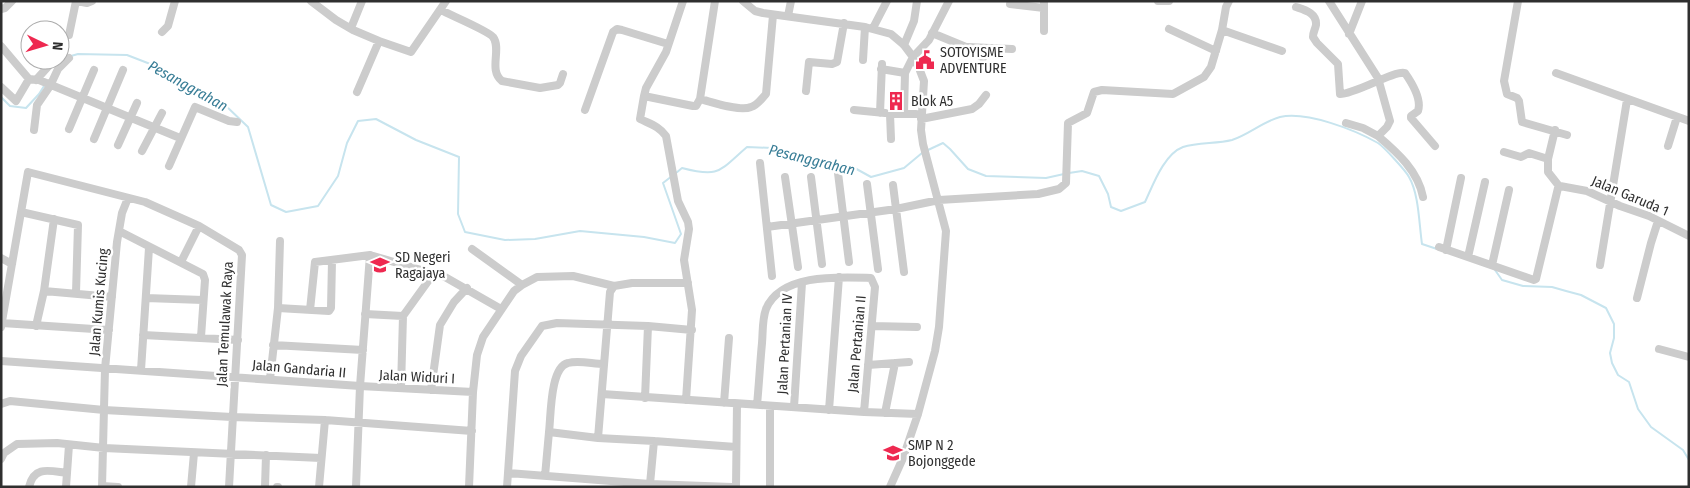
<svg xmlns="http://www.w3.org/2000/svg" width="1690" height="488" viewBox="0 0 1690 488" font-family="'Fira Sans Condensed',sans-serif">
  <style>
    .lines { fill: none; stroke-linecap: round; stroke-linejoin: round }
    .stream { stroke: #c7e4ee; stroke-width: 2 }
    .minor { stroke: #ccc; stroke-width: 8 }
    .labels { text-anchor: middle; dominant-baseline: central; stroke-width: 5; stroke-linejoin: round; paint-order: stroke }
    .poi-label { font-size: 14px; fill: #2f2f2f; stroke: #fff; text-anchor: start }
    .street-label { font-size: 14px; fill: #2f2f2f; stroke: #fff }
    .water-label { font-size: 15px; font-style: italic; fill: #387d96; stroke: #fff }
  </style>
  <rect width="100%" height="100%" fill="#fff"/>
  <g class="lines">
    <!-- stream -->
    <path class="stream" d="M71,56L78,54L127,55L158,67L177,84L201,93L225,105L248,127L271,205L286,212L318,206L338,176L347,143L358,121L376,119L416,140L459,157L458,214L465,232L505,240L535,239L580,231L644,237L675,243L681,234L663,183L672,176
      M57,65L61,60L64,58
      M1,97L10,106L26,108L39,94L44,86
      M928,150L943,143L950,149L968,169L986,176L1046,178L1064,174
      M676,173L682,168C720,178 719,171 747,147L772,148L805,160L851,166L871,177L904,168L922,153
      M1069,173L1082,171L1099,176L1108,194L1111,207L1121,211L1145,202C1153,185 1164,154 1183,147C1198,142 1216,144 1232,140C1248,135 1264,121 1280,117C1307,111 1355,130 1378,143C1384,147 1406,171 1409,177C1419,194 1419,224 1422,244L1437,249
      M1495,270L1502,280L1523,286L1552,287L1566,291L1581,295L1606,308L1614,324V338L1610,353L1612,363L1618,375L1629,382L1638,409L1651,427L1683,450L1689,460"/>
    <!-- minor -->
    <path class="minor" d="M77,1L87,3L92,1
      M311,1L336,20L353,30L379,41
      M683,1L666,52L646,88L644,96L693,106H696L700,99
      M715,1L700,99C712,102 740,112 751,107C758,105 761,99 766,94L773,15
      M743,1L755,11L763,13L865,27L891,34L904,45L913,57L919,68L924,81L921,130L923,144L946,231L939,327L935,351L918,414L903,458L890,487
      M1044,1V31
      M1158,1H1169
      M1329,1L1378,78L1390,121L1387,127L1378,136C1398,153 1418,171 1423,197
      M1518,1L1504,81L1507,94L1517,98L1519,101L1522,122L1567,135
      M1010,4L1044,8
      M1296,7C1305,10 1317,13 1316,25C1315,30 1313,32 1313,37L1317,43L1338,64L1340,94C1356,94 1394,70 1405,73C1412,83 1422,99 1418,111L1411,116V118L1435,146
      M1,9L5,8L12,1
      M441,10C450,15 489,31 493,37C502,49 488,70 502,81L540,88L558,85L560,83L563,74
      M788,16L791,1
      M351,28L362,1
      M873,28L887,1
      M1169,29L1216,51
      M1222,30L1282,51
      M162,32L168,26L175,1
      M932,33L966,47L983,58
      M1349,34L1362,1
      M69,35L76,1
      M904,45L914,21L917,1
      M1,46L29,79L39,80L180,138
      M968,47L1012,49
      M863,60L865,27
      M881,69L905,73
      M1556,73L1689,121
      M36,80L54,60
      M1,87L16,101L29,79
      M806,91L809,62L832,64L837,62L844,23
      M357,92L379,41L411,52L446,1
      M644,96L640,119C650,124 659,126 666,136L678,201L688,222L689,229L684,260L692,310L686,400
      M585,110L613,32L617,29L622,30L668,44
      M854,110L885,113
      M880,113L882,64
      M916,114H904L905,73L913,57L929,40L949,1
      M921,119L972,109L979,104L986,95
      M1346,123L1363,128L1378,136
      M69,129L94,70
      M34,130L37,105L50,86L58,69L69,58
      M1555,130L1548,159V172L1559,186
      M94,139L123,70
      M891,139L890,114H904
      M118,145L137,103
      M1668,146L1677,117
      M142,151L162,113
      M1504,152L1521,157L1529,153L1548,159
      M760,163L772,276
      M169,166L195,107L229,121L237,122
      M838,173L849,262
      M785,177L798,267
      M811,177L822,264
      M867,184L878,269
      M893,185L904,272
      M21,212L78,225L76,293
      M767,227L896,209L939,200L1038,194L1059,189L1066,183L1068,123L1087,113L1094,92L1102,90L1173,94L1204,77L1211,67L1222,30L1226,7L1229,1
      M119,231L203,274L205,280L201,337
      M1439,247L1534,280L1536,279L1558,188L1560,186L1587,191L1620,206L1649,216L1689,236
      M472,249L522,285
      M1446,250L1461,178
      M1468,257L1485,182
      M1,258L12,264
      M181,262L199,226
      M1492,265L1509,190
      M1600,265L1627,100
      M44,291L112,297
      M146,298L203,300
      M1637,298L1651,243L1658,221
      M278,308L329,311L331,308L332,261
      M310,310L315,262L370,255L445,277L501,309
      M365,314L403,316
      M2,323L109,330
      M36,326L44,291L54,219
      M872,326L917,327
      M1,327L28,172L145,202L199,226L239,250L242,255L229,487
      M143,335L238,340
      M273,345L363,350
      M1659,349L1689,357
      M1,361L360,386L473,392
      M868,365L909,362
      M141,370L149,248
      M270,379L278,308L280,241
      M401,388L403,316L434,273
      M431,390L440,325L454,302L467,288
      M602,394L864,412L918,414
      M645,398L648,326
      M724,403L729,338
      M1,404L10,401L104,410L232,417L325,420L472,431
      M757,405C759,384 760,364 762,343C763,332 762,320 766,309C781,273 840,277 871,278L875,287L864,412
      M794,407L802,283
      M829,410L839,277
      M885,413L895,363
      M598,438L549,432C551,416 550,367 568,363C579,360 593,364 604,364
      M654,441L736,447
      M1,459L4,453L17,444L57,443L104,448L321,458
      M508,473L515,371L521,356L542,326L557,323L648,326L692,330
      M545,476L549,432
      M102,486L118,487
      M29,487C34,465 50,471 67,473
      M66,487L69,445
      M102,487L105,369L117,242L122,213L128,198
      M191,487L194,453
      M265,487L266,455
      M277,487H278
      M319,487L325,420
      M356,487L360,386L370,255
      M469,487L473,392L477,355L483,337L514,291L522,285L537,277L573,276L614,286
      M507,487L508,473L650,484L654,441L598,438L610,292L614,286L632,283H688
      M649,487L650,484L732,487
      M736,487L737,404
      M770,487V406"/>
  </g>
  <!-- icons -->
  <defs>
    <g id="civic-bare" transform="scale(1.5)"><path d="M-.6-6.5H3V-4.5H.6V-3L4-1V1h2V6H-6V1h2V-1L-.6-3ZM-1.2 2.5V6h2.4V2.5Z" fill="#ee2950" stroke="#fff" stroke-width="2.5" paint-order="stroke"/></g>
    <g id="building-bare" transform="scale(1.5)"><path d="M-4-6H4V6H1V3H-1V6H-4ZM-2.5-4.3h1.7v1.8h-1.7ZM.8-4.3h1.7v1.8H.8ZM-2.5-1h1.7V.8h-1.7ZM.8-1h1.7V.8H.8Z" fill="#ee2950" stroke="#fff" stroke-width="2.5" paint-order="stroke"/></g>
    <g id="school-bare" transform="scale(1.5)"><path d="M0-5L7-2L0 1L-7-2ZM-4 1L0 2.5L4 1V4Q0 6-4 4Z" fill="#ee2950" stroke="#fff" stroke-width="2.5" paint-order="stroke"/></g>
  </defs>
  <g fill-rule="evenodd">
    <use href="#civic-bare" x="925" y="60"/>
    <use href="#building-bare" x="896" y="101"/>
    <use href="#school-bare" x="380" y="265"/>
    <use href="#school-bare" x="893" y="453"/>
  </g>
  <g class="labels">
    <!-- poi labels -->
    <g class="poi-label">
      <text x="940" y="52">SOTOYISME<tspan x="940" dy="16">ADVENTURE</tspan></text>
      <text x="911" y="101">Blok A5</text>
      <text x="395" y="257">SD Negeri<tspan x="395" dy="16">Ragajaya</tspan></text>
      <text x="908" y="445">SMP N 2<tspan x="908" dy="16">Bojonggede</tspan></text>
    </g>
    <!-- street labels -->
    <g class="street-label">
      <text transform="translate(1630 196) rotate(23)">Jalan Garuda 1</text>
      <text transform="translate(99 302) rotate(-85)">Jalan Kumis Kucing</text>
      <text transform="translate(225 324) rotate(-87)">Jalan Temulawak Raya</text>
      <text transform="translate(785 344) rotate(-87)">Jalan Pertanian IV</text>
      <text transform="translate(857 344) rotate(-85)">Jalan Pertanian II</text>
      <text transform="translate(299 369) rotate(5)">Jalan Gandaria II</text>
      <text transform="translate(417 377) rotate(3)">Jalan Widuri I</text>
    </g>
    <!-- water labels -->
    <g class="water-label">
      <text transform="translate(188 86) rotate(29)">Pesanggrahan</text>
      <text transform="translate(812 160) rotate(14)">Pesanggrahan</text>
    </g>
  </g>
  <!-- border -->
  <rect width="1690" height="488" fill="none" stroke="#2f2f2f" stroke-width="5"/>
  <!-- north arrow -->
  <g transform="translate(45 45) rotate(95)"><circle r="24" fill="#ffffff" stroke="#acacac"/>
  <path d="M0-4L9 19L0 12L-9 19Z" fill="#ee2950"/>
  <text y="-8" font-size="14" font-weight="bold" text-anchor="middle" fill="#2f2f2f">N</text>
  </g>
</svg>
